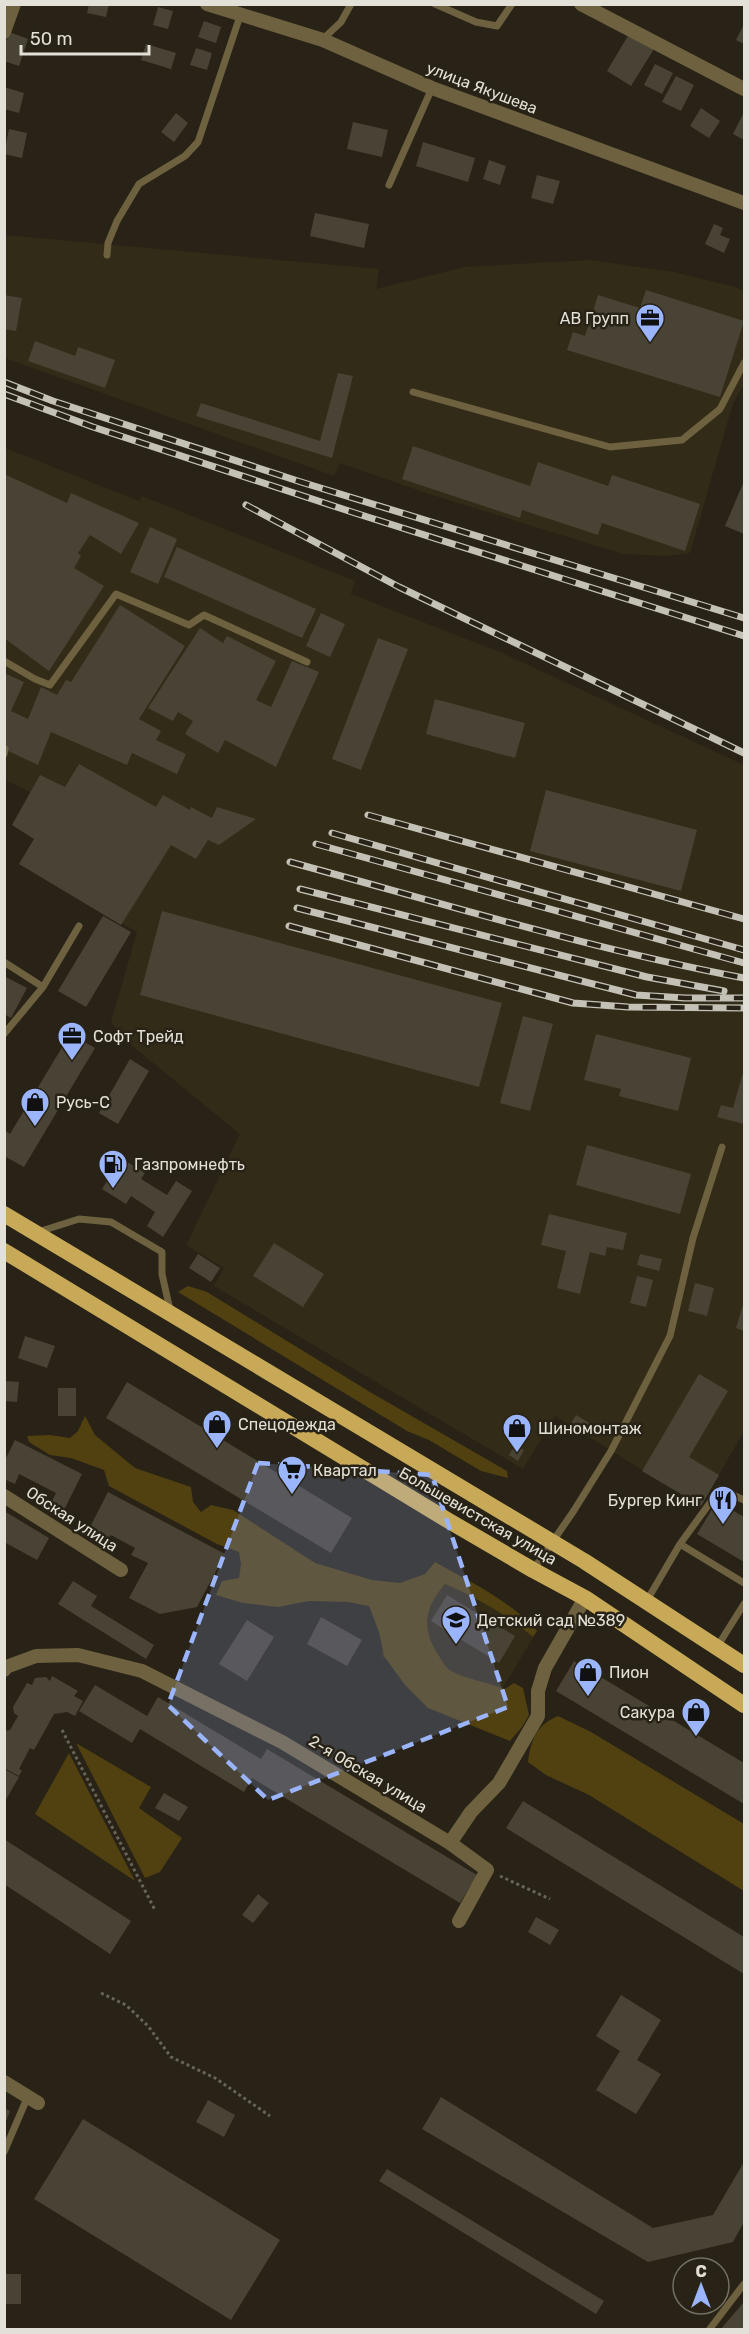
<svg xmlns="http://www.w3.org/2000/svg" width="749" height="2334" viewBox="0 0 749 2334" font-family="Rubik,sans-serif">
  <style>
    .built { fill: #322b17 }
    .green { fill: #514010 }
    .building { fill: #494335 }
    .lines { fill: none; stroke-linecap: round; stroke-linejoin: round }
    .path { stroke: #686459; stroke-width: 3; stroke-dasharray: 3 3; stroke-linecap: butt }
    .service { stroke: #6e613f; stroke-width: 7 }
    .minor { stroke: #6e613f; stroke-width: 14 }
    .trunk { stroke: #c8a958; stroke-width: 16 }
    .rail-casing { stroke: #c4c1b7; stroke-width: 7 }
    .rail { stroke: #282316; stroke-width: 4.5; stroke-dasharray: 14; stroke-linecap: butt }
    .marked { fill: #9bb5fd; fill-opacity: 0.2; stroke: #9bb5fd; stroke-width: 4.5; stroke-dasharray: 12 8; stroke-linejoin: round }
    .labels { text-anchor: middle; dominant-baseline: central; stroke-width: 5; stroke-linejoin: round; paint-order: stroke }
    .street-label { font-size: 16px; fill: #e3e0d7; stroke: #282316 }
    .poi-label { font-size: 16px; fill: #e3e0d7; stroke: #282316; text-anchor: start }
  </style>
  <rect width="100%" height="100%" fill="#282316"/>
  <!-- built -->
  <path class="built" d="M5,235L379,269L376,289L465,267L591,260L673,272L735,287L744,291V385L733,403L690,553L665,556L623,554L429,494L340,463L334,476L5,358Z
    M5,448L139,501L142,496L355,581L351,594L502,653L744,765V1431L701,1506L555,1416L523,1469L214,1286L224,1268L186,1245L240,1134L125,1040L111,1022L137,932L19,864L34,839L12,825L30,792L5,780Z
    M435,1562L487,1591L527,1619L537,1631L487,1714L380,1656Z"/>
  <!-- green -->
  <path class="green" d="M188,1286L207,1292L370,1392L507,1471L508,1478L481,1471L429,1440L407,1431L178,1292Z
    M85,1416L95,1435L135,1468L191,1487L193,1502L201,1512L211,1505L233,1510L315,1563L372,1580L400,1583L425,1574L435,1562C470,1582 510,1600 537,1631L533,1637C506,1614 477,1598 445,1584C424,1608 421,1629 439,1656C442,1661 446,1668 451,1671C463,1678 490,1683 505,1689L514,1683L523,1688L529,1715L522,1727L510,1741L428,1708L405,1685L384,1656L379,1632L369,1606L348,1602L309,1601L278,1607L243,1603L216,1595L222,1581L239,1578L241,1564L239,1552L217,1544L109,1486L104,1470L71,1458L50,1455L29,1442L27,1436L50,1435L70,1438L78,1431Z
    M558,1716L591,1732L744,1824V1891L589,1795L546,1775L528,1762C531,1740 536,1725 558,1716Z
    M76,1743L151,1787L139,1808L182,1838L160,1872L145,1878Z
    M69,1753L135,1881L35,1814Z"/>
  <!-- building -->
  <path class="building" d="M89,4H109L106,17L87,13Z
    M158,7L173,11L168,29L153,25Z
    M204,21L221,27L216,43L198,37Z
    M744,24V44L736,40Z
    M9,32L28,39L19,66L4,61V48Z
    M629,34L654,49L631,86L607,71Z
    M146,44L176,53L171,69L141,60Z
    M196,48L212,53L207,70L190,65Z
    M655,64L673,73L662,94L644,85Z
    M676,76L694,85L681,111L662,102Z
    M4,87L24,93L19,113L4,109Z
    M701,108L720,121L709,138L690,126Z
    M744,112V140L733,134Z
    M176,113L188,123L174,142L161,132Z
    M353,122L388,130L382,157L347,149Z
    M9,129L27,133L22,158L4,154Z
    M423,142L475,158L468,182L416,166Z
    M489,160L506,166L500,185L483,179Z
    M537,175L560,181L553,204L531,198Z
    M315,213L369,224L364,248L310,236Z
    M714,224L723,228L720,235L730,239L724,253L705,244Z
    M646,290L744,321L720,397L567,350L573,332L585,336L598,295L640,308Z
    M4,295L22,298L16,331L4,329Z
    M35,341L75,356L78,347L115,360L105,388L28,361Z
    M338,373L353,376L332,458L196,416L201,403L320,441Z
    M413,446L530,486L538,462L608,486L612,475L700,504L685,551L602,523L598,535L522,510L520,518L402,479Z
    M4,474L67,503L71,493L139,523L121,554L90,535L78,553L81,556L74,568L104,586L49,671L4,638Z
    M744,481V534L725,526Z
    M150,527L177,539L158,584L130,572Z
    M177,547L316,609L302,638L164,577Z
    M120,605L185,646L139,719L161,731L156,740L186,754L177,774L132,753L127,765L51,732L38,765L4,749V673L24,682L11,711L28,719L41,687L57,695L66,680L71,682Z
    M321,613L345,624L330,657L306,646Z
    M200,628L223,643L227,636L276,661L256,700L271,707L292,661L319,672L276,767L225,740L218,753L185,734L193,721L178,712L173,721L148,708Z
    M378,638L408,649L361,770L332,759Z
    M435,699L525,723L515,758L426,734Z
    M79,764L156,807L163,795L190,810L191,807L212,818L217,807L256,819L219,845L208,840L196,859L171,845L121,925L19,864L34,839L12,825L40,775L65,787Z
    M546,790L697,830L681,891L530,851Z
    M162,911L502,1003L479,1087L140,995Z
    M103,916L131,932L86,1007L58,991Z
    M4,976L27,988L11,1018L4,1014Z
    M523,1016L553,1024L530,1111L500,1103Z
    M70,1034L95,1048L24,1167L4,1156V1130L10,1134Z
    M596,1034L691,1058L678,1111L619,1096L621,1089L584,1080Z
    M130,1059L149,1071L118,1124L99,1113Z
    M744,1069V1124L717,1117L721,1105L733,1108Z
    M587,1145L691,1174L680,1214L576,1185Z
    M121,1158L145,1173L141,1179L167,1195L176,1181L192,1191L163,1237L147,1226L155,1212L131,1196L126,1204L102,1189Z
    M549,1214L627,1233L623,1250L607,1247L605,1256L590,1252L580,1294L557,1288L566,1251L541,1245Z
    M274,1243L324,1274L303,1307L253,1276Z
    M198,1254L220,1268L211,1282L189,1268Z
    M640,1254L662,1259L659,1271L637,1265Z
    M637,1276L653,1280L646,1307L630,1303Z
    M695,1283L714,1288L707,1316L688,1311Z
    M744,1301V1331L736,1328Z
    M25,1336L55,1346L47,1368L18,1358Z
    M699,1374L728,1391L689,1457L719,1475L701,1506L642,1471Z
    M4,1381L19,1382L17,1402L4,1401Z
    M127,1382L352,1518L331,1553L106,1418Z
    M58,1388H76V1416H58Z
    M576,1415L591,1424L584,1435L569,1426Z
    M15,1440L82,1474L63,1512L50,1505L56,1493L19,1474L15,1484L4,1479V1462Z
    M515,1445L524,1450L518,1461L509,1455Z
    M108,1492L225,1554L197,1607L160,1614L129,1598L148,1563L131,1555L135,1548L111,1535L107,1541L88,1531Z
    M717,1501L744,1517V1562L697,1534Z
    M4,1511L49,1538L37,1560L4,1542Z
    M73,1581L97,1596L91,1606L154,1645L146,1659L58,1604Z
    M447,1595L515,1636L499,1663L431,1621Z
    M321,1617L362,1640L347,1666L307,1644Z
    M247,1620L274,1637L247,1681L219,1664Z
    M574,1661L744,1763V1804L556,1691Z
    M52,1676L78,1691L74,1696L83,1701L75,1716L67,1712L54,1714L34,1750L30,1748L19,1769L22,1770L19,1776L4,1768V1731L10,1730L18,1716L14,1713L13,1707L27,1683L32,1685L35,1678L46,1677L50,1681Z
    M95,1685L147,1716L158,1697L261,1759L267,1749L477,1875L460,1903L252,1778L244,1792L140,1729L132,1743L79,1711Z
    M4,1769L19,1777L4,1803Z
    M164,1793L188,1807L179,1821L155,1808Z
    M523,1801L744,1937V1974L506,1828Z
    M4,1839L131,1921L110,1954L4,1884Z
    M258,1894L269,1903L253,1923L242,1915Z
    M536,1917L559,1930L550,1945L528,1932Z
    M621,1995L661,2020L637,2060L661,2074L636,2114L596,2090L620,2051L596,2036Z
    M441,2097L653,2228L713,2215L744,2162V2222L733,2242L648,2262L422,2129Z
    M208,2100L235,2115L224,2137L196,2122Z
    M4,2108L10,2111L5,2124H4Z
    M83,2119L280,2240L231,2320L34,2199Z
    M387,2169L604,2301L596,2314L379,2181Z
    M4,2274H21V2304H4Z
    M744,2302V2327L742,2330H720Z"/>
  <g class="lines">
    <!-- path -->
    <path class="path" d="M62,1730L155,1910
      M500,1876L550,1899
      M101,1993L126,2005L148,2026L171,2057L215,2078L270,2116"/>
    <!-- service -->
    <path class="service" d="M435,4L476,22L497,26L512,4
      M323,39L341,22L351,4
      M389,185L432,88
      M107,255L108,243L117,221L139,184L185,156L198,142L241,13
      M413,392L610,447L682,440L720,409L744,363
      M4,661L35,679L50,685L116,594L189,625L204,615L307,662
      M4,754L5,749
      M4,962L43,987L79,926
      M4,1034L43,987
      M38,1232L79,1219L111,1222L162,1252V1274L170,1310
      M680,1544L744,1583
      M533,1570L573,1512L611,1451L670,1336L693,1238L722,1147
      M646,1602L680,1544L720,1489L744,1500
      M717,1647L744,1604
      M4,2152L28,2096
      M709,2330L744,2284"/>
    <!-- minor -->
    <path class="minor" d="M207,4L323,40L432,88L744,203
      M581,4L744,89
      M4,32L14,4
      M4,1496L121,1570
      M4,1670L6,1667L36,1656L78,1655L142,1671L282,1742L450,1843L471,1812L499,1783L538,1716V1691L545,1668L585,1598
      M450,1843L487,1870L459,1921
      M4,2082L38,2103"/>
    <!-- trunk -->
    <path class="trunk" d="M4,1214L584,1561L744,1665
      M4,1251L449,1521L533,1570L585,1598L744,1705"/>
    <!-- rail casing -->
    <g class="rail-casing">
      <path id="rail" d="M4,382L53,401L301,482L744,618
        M4,394L93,427L355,513L744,636
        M246,505L399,587L744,753
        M368,815L744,919
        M332,833L744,950
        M316,844L744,963
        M290,862C441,903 591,949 744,978
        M300,889L647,977L724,991
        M297,908L636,995L685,998H744
        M289,926L573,1003L628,1007L744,1008"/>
    </g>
    <!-- rail -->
    <use href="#rail" class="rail"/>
  </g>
  <!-- marked area -->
  <path class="marked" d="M258,1463L432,1475L508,1707L268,1800L168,1705Z"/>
  <!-- icons -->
  <defs>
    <g id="office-pin" transform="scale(1.5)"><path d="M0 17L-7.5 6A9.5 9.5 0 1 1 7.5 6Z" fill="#9bb5fd" stroke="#282316"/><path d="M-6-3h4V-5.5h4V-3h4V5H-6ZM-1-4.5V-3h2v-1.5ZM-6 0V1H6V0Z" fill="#111"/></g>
    <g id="shop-pin" transform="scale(1.5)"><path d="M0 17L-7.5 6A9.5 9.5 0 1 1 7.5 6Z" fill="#9bb5fd" stroke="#282316"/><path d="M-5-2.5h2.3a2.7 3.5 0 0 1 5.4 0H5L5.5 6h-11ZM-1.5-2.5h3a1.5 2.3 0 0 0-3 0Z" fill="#111"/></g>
    <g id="fuel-pin" transform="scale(1.5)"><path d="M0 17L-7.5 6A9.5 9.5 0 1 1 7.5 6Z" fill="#9bb5fd" stroke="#282316"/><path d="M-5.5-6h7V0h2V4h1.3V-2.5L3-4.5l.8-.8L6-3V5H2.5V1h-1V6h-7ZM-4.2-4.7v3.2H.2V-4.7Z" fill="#111"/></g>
    <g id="supermarket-pin" transform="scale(1.5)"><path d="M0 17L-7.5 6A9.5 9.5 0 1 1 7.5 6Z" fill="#9bb5fd" stroke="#282316"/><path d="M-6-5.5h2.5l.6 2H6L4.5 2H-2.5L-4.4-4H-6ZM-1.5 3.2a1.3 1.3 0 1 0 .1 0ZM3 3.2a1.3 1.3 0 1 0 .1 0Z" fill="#111"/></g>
    <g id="restaurant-pin" transform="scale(1.5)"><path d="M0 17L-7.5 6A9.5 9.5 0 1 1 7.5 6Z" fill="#9bb5fd" stroke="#282316"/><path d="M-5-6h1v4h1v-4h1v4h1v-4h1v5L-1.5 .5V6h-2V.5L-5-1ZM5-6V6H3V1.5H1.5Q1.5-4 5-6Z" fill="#111"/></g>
    <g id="school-pin" transform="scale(1.5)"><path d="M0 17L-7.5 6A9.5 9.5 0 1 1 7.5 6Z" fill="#9bb5fd" stroke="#282316"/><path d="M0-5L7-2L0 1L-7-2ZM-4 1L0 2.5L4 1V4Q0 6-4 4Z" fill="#111"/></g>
  </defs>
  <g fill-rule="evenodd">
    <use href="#office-pin" x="650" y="318"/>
    <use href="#office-pin" x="72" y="1036"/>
    <use href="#shop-pin" x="35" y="1102"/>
    <use href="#fuel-pin" x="113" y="1164"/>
    <use href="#shop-pin" x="217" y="1424"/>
    <use href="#shop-pin" x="517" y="1428"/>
    <use href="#supermarket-pin" x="292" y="1470"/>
    <use href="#restaurant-pin" x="723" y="1500"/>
    <use href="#school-pin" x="456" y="1620"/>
    <use href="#shop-pin" x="588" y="1672"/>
    <use href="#shop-pin" x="696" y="1712"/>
  </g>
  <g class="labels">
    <!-- street labels -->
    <g class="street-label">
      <text transform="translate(482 88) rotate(21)">улица Якушева</text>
      <text transform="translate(478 1516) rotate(30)">Большевистская улица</text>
      <text transform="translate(72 1519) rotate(33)">Обская улица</text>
      <text transform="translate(368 1774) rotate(31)">2-я Обская улица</text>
    </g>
    <!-- poi labels -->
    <g class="poi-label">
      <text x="629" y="318" text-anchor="end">АВ Групп</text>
      <text x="93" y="1036">Софт Трейд</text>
      <text x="56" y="1102">Русь-С</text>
      <text x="134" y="1164">Газпромнефть</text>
      <text x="238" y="1424">Спецодежда</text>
      <text x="538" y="1428">Шиномонтаж</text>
      <text x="313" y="1470">Квартал</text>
      <text x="702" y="1500" text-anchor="end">Бургер Кинг</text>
      <text x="477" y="1620">Детский сад №389</text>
      <text x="609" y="1672">Пион</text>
      <text x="675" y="1712" text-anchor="end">Сакура</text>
    </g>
  </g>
  <!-- border -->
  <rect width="749" height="2334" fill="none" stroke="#e3e0d7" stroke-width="12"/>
  <!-- north arrow -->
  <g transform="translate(701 2286)"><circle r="28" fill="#282316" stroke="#736f63" stroke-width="1.5"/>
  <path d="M0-4.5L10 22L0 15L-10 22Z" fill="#9bb5fd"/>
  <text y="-9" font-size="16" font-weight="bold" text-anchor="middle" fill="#e3e0d7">С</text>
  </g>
  <!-- scale -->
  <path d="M21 45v9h128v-9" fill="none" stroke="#e3e0d7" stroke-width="3"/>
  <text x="30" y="45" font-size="18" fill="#e3e0d7" stroke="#282316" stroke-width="4.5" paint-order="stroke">50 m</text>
</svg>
